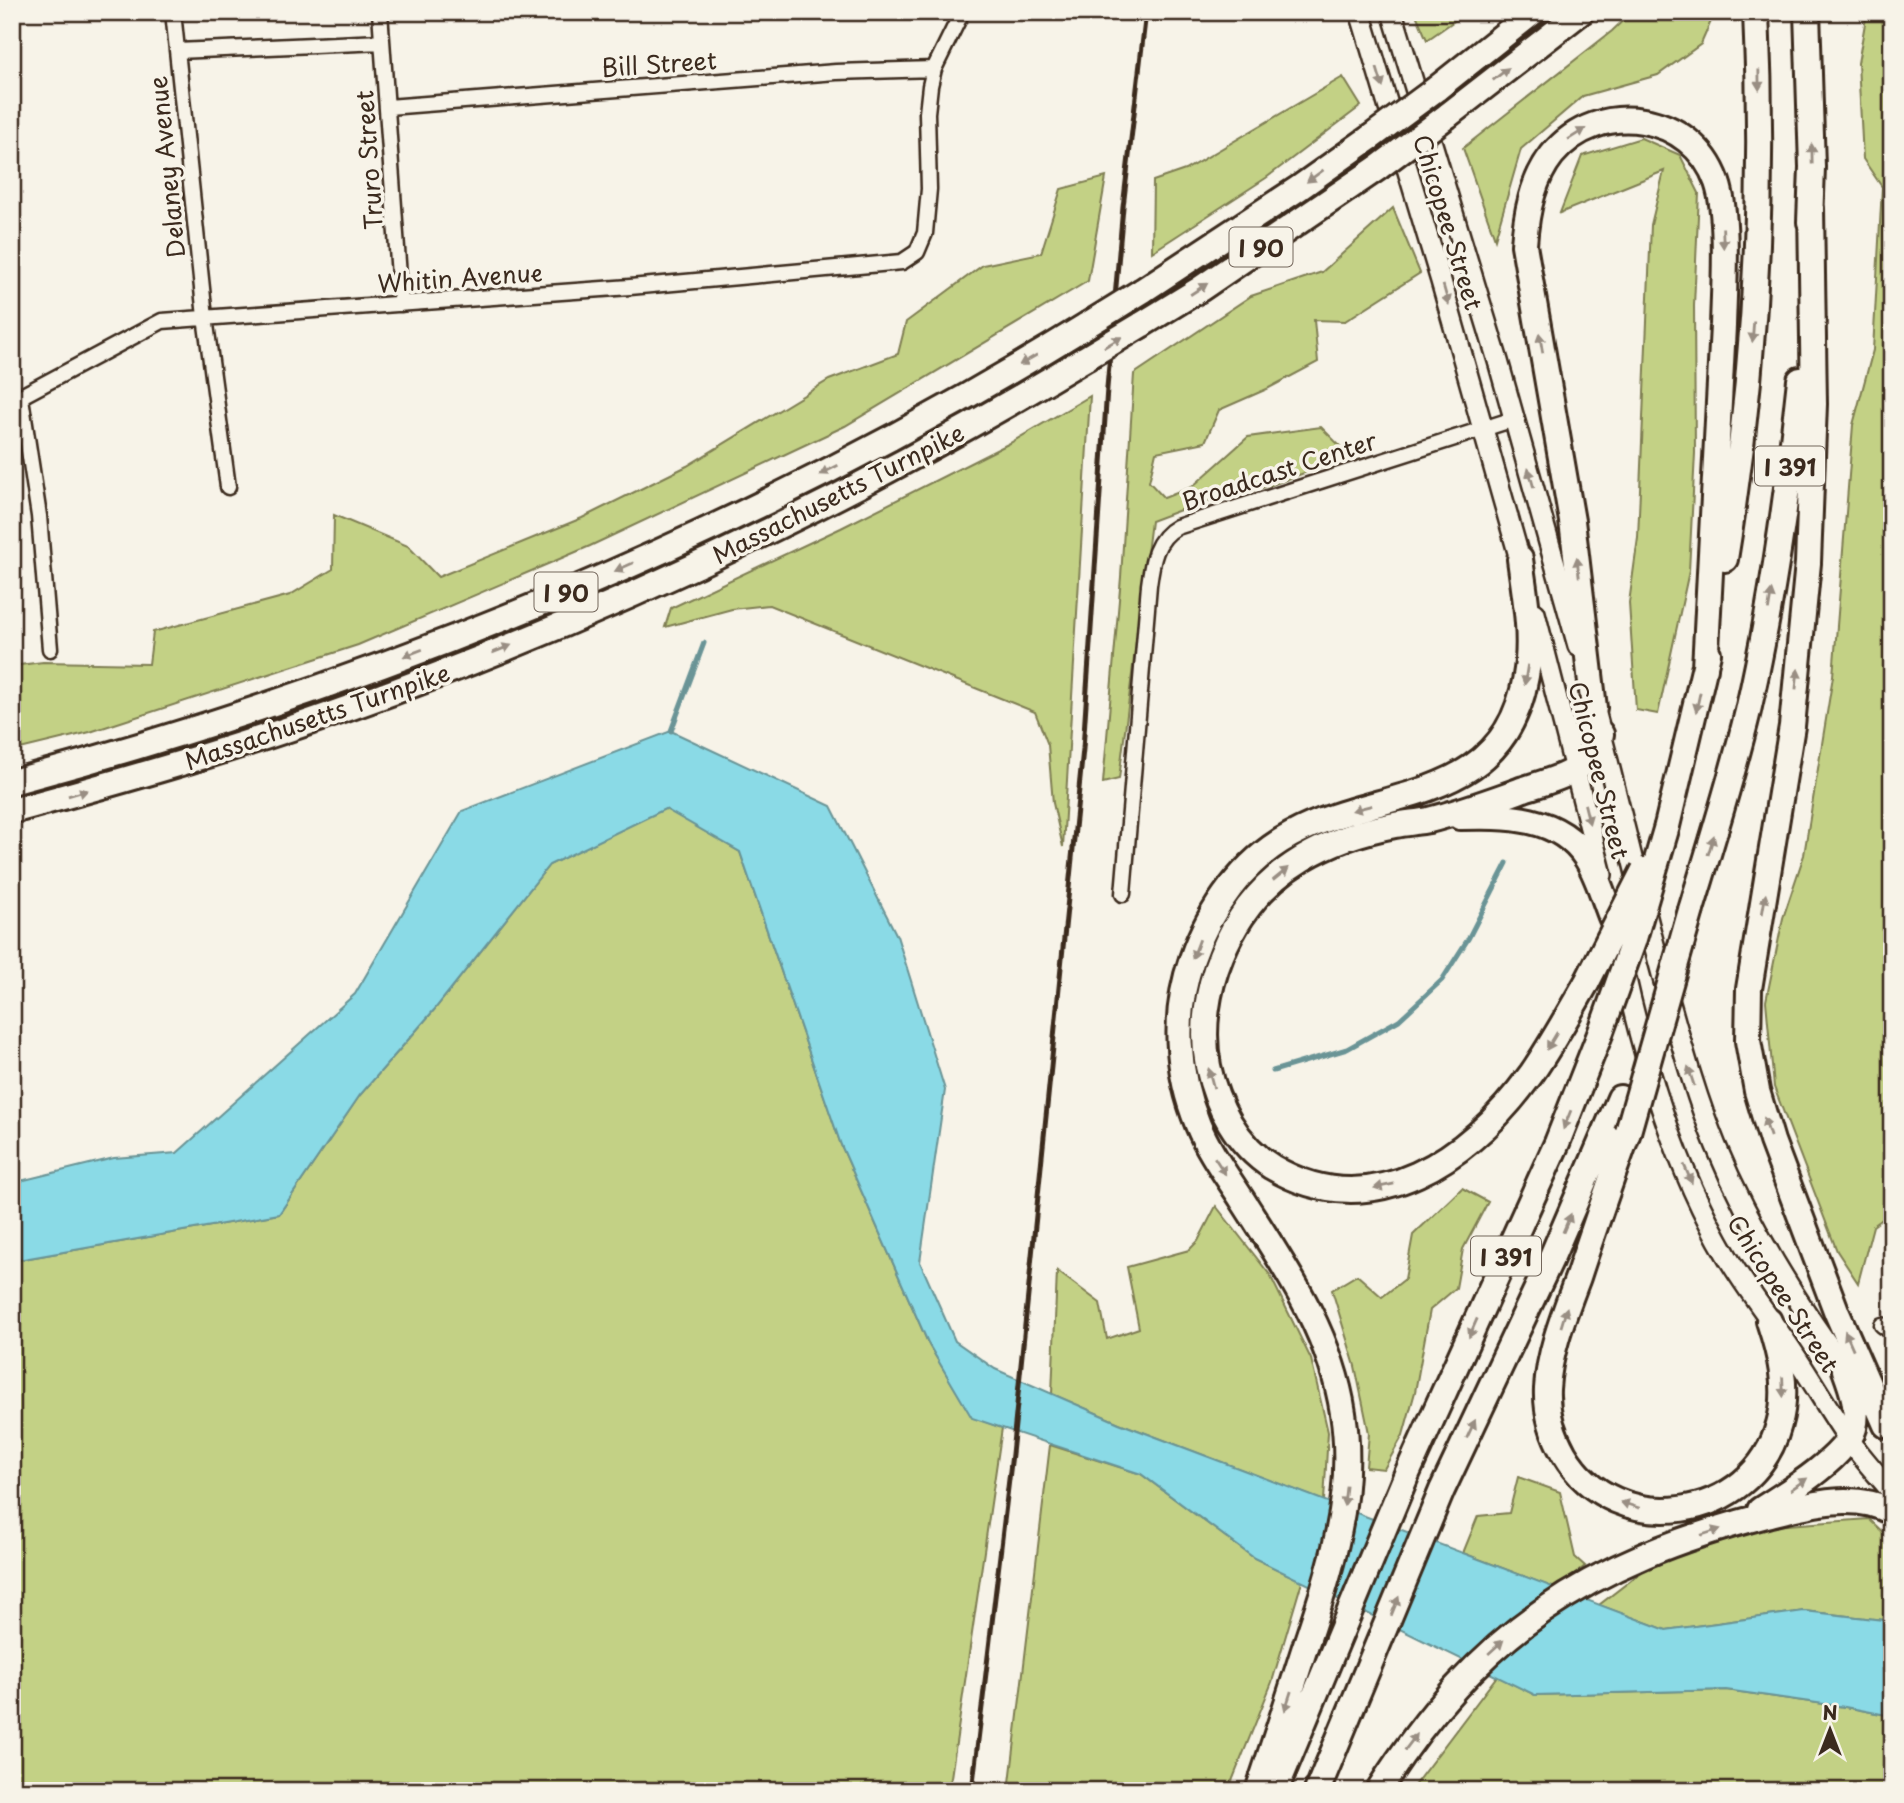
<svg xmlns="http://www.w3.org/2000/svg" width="1904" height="1803" viewBox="0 0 1904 1803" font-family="'Playpen Sans',sans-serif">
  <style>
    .green { fill: #c3d185; stroke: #7f7e52; stroke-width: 2 }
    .water { fill: #8adae6; stroke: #6a9496; stroke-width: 2 }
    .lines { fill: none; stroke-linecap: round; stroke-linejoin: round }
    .stream { stroke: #6a9496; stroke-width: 5 }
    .street-casing { stroke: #3b2a1e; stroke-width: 19 }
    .secondary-casing { stroke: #3b2a1e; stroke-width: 24 }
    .highway-casing { stroke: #3b2a1e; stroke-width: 30 }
    .street { stroke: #f7f3e8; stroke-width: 14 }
    .secondary { stroke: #f7f3e8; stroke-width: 19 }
    .highway { stroke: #f7f3e8; stroke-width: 24 }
    .rail { stroke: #3b2a1e; stroke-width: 5 }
    .highway-bridge-casing { stroke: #3b2a1e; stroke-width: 30; stroke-linecap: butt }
    .highway-bridge { stroke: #f7f3e8; stroke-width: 24 }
    .oneway { fill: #998e83 }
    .labels { text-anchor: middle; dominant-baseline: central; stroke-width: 7; stroke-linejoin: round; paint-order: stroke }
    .shield { fill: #f7f3e8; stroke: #73665b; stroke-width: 2 }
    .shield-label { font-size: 23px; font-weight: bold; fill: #3b2a1e }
    .street-label { font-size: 24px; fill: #3b2a1e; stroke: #f7f3e8 }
  </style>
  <rect width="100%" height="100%" fill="#f7f3e8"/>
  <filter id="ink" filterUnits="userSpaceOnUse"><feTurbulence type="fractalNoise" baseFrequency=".0143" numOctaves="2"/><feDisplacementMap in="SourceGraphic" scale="14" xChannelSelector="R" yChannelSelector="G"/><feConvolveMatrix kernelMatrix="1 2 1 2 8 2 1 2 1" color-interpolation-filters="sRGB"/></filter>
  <g filter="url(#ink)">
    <!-- green -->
    <path class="green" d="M1415,12H1467L1427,40Z
      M1632,12H1715L1701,44L1658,75L1583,96L1521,149L1495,239L1463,148L1612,31Z
      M1867,12H1892V1212L1873,1226L1858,1283L1837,1251L1774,1087L1766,1001L1783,918L1804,855L1833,676L1853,425L1873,350L1882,187L1863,159L1858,63Z
      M1343,77L1361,106L1266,178L1152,252L1153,181L1185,170Z
      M1641,138L1680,155L1699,193L1694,306L1695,453L1689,571L1658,714L1636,710L1629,603L1638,538L1651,225L1664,171L1560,213L1582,156Z
      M1106,177L1088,281L845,426L590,546L358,645L90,732L12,751V666L43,662L149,664L153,632L290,595L333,569L334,515L408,546L438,577L582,518L687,466L829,380L898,354L906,322L983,265L1041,253L1061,189Z
      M1393,208L1420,273L1345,321L1314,320L1318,362L1267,389L1219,410L1205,442L1156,452L1149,482L1164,498L1192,487L1248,437L1321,427L1350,456L1269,486L1199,503L1151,521L1119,779L1103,783L1121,577L1134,374L1251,296L1322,272Z
      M1090,396L1063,847L1053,803L1048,745L1035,712L769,605L732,609L665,627L671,608L841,528L1010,443Z
      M665,808L740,852L841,1145L929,1345L972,1417L1002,1428L949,1791H12V1261L279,1214L360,1095L434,1010L549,865Z
      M1462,1188L1488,1202L1463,1249L1456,1288L1430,1310L1415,1392L1403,1435L1384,1469L1366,1467L1369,1433L1355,1366L1332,1290L1357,1275L1382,1297L1405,1279L1413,1235Z
      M1216,1206L1270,1275L1311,1359L1328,1432L1324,1501L1119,1423L1052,1394L1057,1271L1100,1303L1107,1339L1139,1328L1127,1267L1189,1250L1198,1241Z
      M1050,1445L1141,1474L1254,1558L1302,1581L1272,1682L1228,1791H1009Z
      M1518,1477L1560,1492L1575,1557L1585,1566L1557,1589L1463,1553L1478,1516L1509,1513Z
      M1869,1519L1892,1541V1621L1804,1611L1666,1630L1599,1605L1652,1564L1760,1527Z
      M1497,1676L1535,1695L1726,1690L1845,1707L1892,1716V1791H1410Z"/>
    <!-- water -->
    <path class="water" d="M671,731L831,806L897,936L945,1090L920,1262L955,1341L995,1369L1119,1423L1666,1630L1804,1611L1892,1621V1716L1845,1707L1726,1690L1535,1695L1254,1558L1141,1474L972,1418L929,1345L841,1145L740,852L665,809L549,865L434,1010L360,1095L279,1214L12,1261V1183L114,1158L177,1153L355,994L462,811Z"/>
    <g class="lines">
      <!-- stream -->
      <path class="stream" d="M671,731L704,643
        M1273,1071L1347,1049L1399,1020L1442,980L1468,939L1507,863"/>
      <!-- street casing -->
      <g class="street-casing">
        <path id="street" d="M173,12L205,317L228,487
          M380,12L401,304
          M177,51L382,42
          M388,107L836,72L934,69
          M21,398L39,516L50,649
          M12,401L162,321L630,287L902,262L917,252L925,233L929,189L927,113L930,86L934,69L962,12
          M1123,894L1149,585C1152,562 1155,539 1177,527L1514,419
          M1882,1325L1892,1332"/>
      </g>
      <!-- secondary casing -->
      <g class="secondary-casing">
        <path id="secondary" d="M1360,12L1441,281L1523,570
          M1392,12L1498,361L1578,646
          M1535,613L1602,875
          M1591,695C1617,793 1639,892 1666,989C1681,1042 1695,1095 1716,1146C1751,1230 1799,1307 1853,1380
          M1623,966C1645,1065 1675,1168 1727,1256C1748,1292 1774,1323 1796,1357C1814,1384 1830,1412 1848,1438C1861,1457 1877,1474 1892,1492"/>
      </g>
      <!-- highway casing -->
      <g class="highway-casing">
        <path id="highway" d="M1807,12L1812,167L1810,222
          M1436,89L1533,12
          M1447,116L1581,12
          M1811,208L1814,404L1808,563L1792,726L1749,989L1748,1041L1757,1091L1772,1141L1837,1313L1886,1425
          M1142,291L1299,188L1371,137
          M1141,325L1200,289L1379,167
          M1725,559C1755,378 1765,196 1756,12
          M1594,708L1572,521L1524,245C1526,214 1532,180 1552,155C1598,98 1692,112 1717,182C1729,216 1724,288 1723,326L1705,668
          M12,782C389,681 755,530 1087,325
          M12,811C126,780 239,748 349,708C605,616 853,499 1086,358
          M1460,817C1506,816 1559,815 1587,859C1598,877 1604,899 1612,919
          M1667,826L1708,653
          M1691,910C1711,844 1732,778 1748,711C1773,602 1788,491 1800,380
          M1587,982C1569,1013 1552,1044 1532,1073C1471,1157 1374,1228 1272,1167C1237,1145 1216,1105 1208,1066C1201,1030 1207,990 1221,956C1237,916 1264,882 1302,859C1330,842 1363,831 1395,825C1406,823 1418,822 1429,820C1461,812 1493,800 1524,789C1546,782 1573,775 1589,759C1597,752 1599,743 1601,734
          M1628,1132C1611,1180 1594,1228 1578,1277C1565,1312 1549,1351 1547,1389C1546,1412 1553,1435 1564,1454C1616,1542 1754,1522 1779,1424C1789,1389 1780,1354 1769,1321
          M1760,1510C1785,1494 1846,1457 1854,1428C1859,1408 1852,1389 1845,1370
          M1258,1791C1274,1744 1289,1697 1304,1650C1330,1572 1356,1496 1343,1413C1331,1333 1285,1267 1243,1201C1227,1176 1209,1152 1198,1125C1176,1072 1173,1013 1192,959C1209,909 1244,860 1291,835C1380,786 1504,807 1526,676C1533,637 1525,597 1520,559
          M1275,1791L1406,1476L1557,1143L1600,1034
          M1317,1791L1442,1490L1550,1261L1620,1098
          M1378,1791C1479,1632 1586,1562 1767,1515C1806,1505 1854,1491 1892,1512"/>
      </g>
      <!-- street -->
      <use href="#street" class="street"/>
      <!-- secondary -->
      <use href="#secondary" class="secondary"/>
      <!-- highway -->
      <use href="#highway" class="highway"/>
      <!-- rail -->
      <path class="rail" d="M972,1791L1012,1454L1083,749L1107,388L1123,207L1146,12"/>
      <!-- highway-bridge casing -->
      <g class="highway-bridge-casing">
        <path id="highway-bridge" d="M1371,137L1436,89
          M1379,167L1447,116
          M1087,325L1142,291
          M1086,358L1141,325
          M1587,982L1644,870
          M1600,1034L1633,942L1667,826
          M1628,1132L1691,910"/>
      </g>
      <!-- highway-bridge -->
      <use href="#highway-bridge" class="highway-bridge"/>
    </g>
    <!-- one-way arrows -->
    <defs><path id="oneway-solid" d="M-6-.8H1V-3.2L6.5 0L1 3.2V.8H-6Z" transform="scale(1.75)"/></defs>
    <g class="oneway">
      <use href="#oneway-solid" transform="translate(1501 74) rotate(-38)"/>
      <use href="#oneway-solid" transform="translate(1380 78) rotate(73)"/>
      <use href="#oneway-solid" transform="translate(1759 80) rotate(89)"/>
      <use href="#oneway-solid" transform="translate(1577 134) rotate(-32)"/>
      <use href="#oneway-solid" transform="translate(1812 154) rotate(-91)"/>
      <use href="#oneway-solid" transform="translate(1315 176) rotate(144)"/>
      <use href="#oneway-solid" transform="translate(1723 238) rotate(88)"/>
      <use href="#oneway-solid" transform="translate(1199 289) rotate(-33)"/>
      <use href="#oneway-solid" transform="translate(1446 295) rotate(74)"/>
      <use href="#oneway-solid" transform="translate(1753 332) rotate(94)"/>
      <use href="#oneway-solid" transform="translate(1113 342) rotate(-31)"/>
      <use href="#oneway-solid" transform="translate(1541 343) rotate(-100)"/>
      <use href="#oneway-solid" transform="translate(1028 360) rotate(150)"/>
      <use href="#oneway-solid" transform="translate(829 470) rotate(153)"/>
      <use href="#oneway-solid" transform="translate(1531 478) rotate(-106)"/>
      <use href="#oneway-solid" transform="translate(624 567) rotate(156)"/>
      <use href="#oneway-solid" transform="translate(1578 567) rotate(-97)"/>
      <use href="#oneway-solid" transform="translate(1770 600) rotate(-81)"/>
      <use href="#oneway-solid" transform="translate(502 649) rotate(-22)"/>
      <use href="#oneway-solid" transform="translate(413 653) rotate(159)"/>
      <use href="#oneway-solid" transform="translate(1526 675) rotate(99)"/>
      <use href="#oneway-solid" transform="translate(1797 679) rotate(-84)"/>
      <use href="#oneway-solid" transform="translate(1698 702) rotate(102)"/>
      <use href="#oneway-solid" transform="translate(78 793) rotate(-16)"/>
      <use href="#oneway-solid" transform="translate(1362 808) rotate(165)"/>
      <use href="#oneway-solid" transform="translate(1587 814) rotate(76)"/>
      <use href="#oneway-solid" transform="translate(1711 845) rotate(-73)"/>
      <use href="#oneway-solid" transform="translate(1281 874) rotate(-39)"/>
      <use href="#oneway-solid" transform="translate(1764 904) rotate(-80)"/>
      <use href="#oneway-solid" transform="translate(1196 949) rotate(111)"/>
      <use href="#oneway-solid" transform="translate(1552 1041) rotate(121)"/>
      <use href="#oneway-solid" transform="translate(1691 1076) rotate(-108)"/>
      <use href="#oneway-solid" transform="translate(1211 1078) rotate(-105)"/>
      <use href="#oneway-solid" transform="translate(1567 1120) rotate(112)"/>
      <use href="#oneway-solid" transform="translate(1767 1127) rotate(-108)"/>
      <use href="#oneway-solid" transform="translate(1220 1166) rotate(57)"/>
      <use href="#oneway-solid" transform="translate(1688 1174) rotate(67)"/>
      <use href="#oneway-solid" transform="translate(1384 1186) rotate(168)"/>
      <use href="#oneway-solid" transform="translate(1567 1223) rotate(-67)"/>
      <use href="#oneway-solid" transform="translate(1564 1317) rotate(-73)"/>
      <use href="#oneway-solid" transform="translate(1473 1328) rotate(114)"/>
      <use href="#oneway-solid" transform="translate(1849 1340) rotate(-114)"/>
      <use href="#oneway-solid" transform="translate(1783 1387) rotate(88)"/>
      <use href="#oneway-solid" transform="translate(1471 1429) rotate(-65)"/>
      <use href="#oneway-solid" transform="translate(1799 1484) rotate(-35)"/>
      <use href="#oneway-solid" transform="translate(1345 1496) rotate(96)"/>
      <use href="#oneway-solid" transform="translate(1630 1505) rotate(-162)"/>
      <use href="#oneway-solid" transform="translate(1711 1532) rotate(-18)"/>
      <use href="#oneway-solid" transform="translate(1395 1606) rotate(-68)"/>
      <use href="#oneway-solid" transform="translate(1496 1647) rotate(-42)"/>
      <use href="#oneway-solid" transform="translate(1288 1701) rotate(108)"/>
      <use href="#oneway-solid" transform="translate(1411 1742) rotate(-53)"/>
    </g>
  </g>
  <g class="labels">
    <!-- shield labels -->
    <g class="shield">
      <rect x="1229.5" y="227.5" width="63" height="39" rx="5"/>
      <rect x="1755" y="446.5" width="70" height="39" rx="5"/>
      <rect x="534.5" y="572.5" width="63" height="39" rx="5"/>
      <rect x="1471" y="1236.5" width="70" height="39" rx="5"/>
    </g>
    <g class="shield-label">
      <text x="1261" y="247">I 90</text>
      <text x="1790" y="466">I 391</text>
      <text x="566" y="592">I 90</text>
      <text x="1506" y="1256">I 391</text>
    </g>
    <!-- street labels -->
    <g class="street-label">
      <text transform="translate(659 63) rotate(-4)">Bill Street</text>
      <text transform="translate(368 160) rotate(-94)">Truro Street</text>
      <text transform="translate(166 167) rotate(-96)">Delaney Avenue</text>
      <text transform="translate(1449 222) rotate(73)">Chicopee Street</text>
      <text transform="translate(460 277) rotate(-4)">Whitin Avenue</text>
      <text transform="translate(1279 470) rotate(-18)">Broadcast Center</text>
      <text transform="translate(838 493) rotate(-27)">Massachusetts Turnpike</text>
      <text transform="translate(317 716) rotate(-19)">Massachusetts Turnpike</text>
      <text transform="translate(1600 770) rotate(76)">Chicopee Street</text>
      <text transform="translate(1784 1293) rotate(57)">Chicopee Street</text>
    </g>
  </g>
  <!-- margin -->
  <rect width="1904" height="1803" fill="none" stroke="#f7f3e8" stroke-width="42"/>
  <rect x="21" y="21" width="1862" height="1761" fill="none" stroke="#3b2a1e" stroke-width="2.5" filter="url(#ink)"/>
  <!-- north arrow -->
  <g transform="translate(1830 1730)" stroke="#f7f3e8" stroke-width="5" paint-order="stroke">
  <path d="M0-5L12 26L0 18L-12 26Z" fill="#3b2a1e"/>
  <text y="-10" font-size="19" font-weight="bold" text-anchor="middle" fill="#3b2a1e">N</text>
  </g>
</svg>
